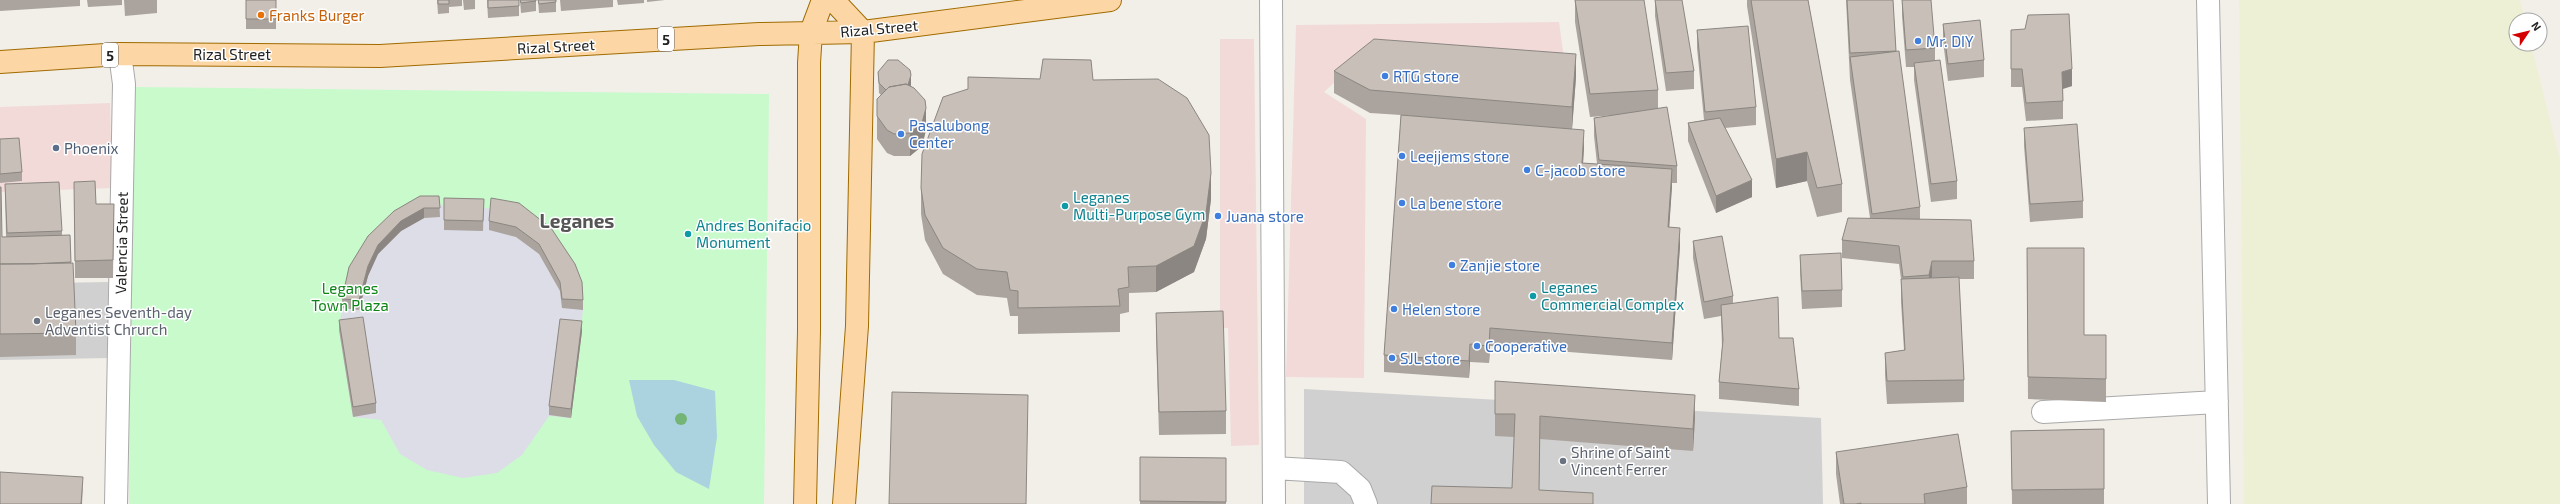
<svg xmlns="http://www.w3.org/2000/svg" width="2560" height="504" viewBox="0 0 2560 504" font-family="'Exo 2',sans-serif">
  <style>
    .commercial { fill: #f2dad9 }
    .religious { fill: #d0d0d0 }
    .farmland { fill: #eef0d5 }
    .park { fill: #c8facc }
    .plaza { fill: #dddde8 }
    .water { fill: #aad3df }
    .lines { fill: none; stroke-linecap: round; stroke-linejoin: round }
    .minor-casing { stroke: #a9a9a9; stroke-width: 24 }
    .major-casing { stroke: #a06b00; stroke-width: 24 }
    .minor { stroke: #fff; stroke-width: 22 }
    .major { stroke: #fcd6a4; stroke-width: 22 }
    .tree { fill: #74b475 }
    .wall { fill: #aba49e }
    .shaded-wall { fill: #8b8681 }
    .building { fill: #c7bfb8; stroke: #8b8681 }
    .food-dot { fill: #e8710a; stroke: #fff; stroke-width: 1.5 }
    .shop-dot { fill: #3f7fe0; stroke: #fff; stroke-width: 1.5 }
    .service-dot { fill: #5c6f8a; stroke: #fff; stroke-width: 1.5 }
    .culture-dot { fill: #0f9aa8; stroke: #fff; stroke-width: 1.5 }
    .worship-dot { fill: #6b7280; stroke: #fff; stroke-width: 1.5 }
    .labels { text-anchor: middle; dominant-baseline: central; stroke-width: 3; stroke-linejoin: round; paint-order: stroke }
    .shield { fill: #fff; stroke: #646464; stroke-width: 1 }
    .shield-label { font-size: 14px; font-weight: bold; fill: #222 }
    .food-label { font-size: 15px; fill: #c56008; stroke: #fff; text-anchor: start }
    .street-label { font-size: 15px; fill: #222; stroke: #fff }
    .shop-label { font-size: 15px; fill: #366cbe; stroke: #fff; text-anchor: start }
    .service-label { font-size: 15px; fill: #4e5e75; stroke: #fff; text-anchor: start }
    .culture-label { font-size: 15px; fill: #0d838f; stroke: #fff; text-anchor: start }
    .park-label { font-size: 15px; fill: #0c8416; stroke: #fff }
    .worship-label { font-size: 15px; fill: #5b616d; stroke: #fff; text-anchor: start }
    .district-label { font-size: 19px; font-weight: bold; fill: #555; stroke: #fff }
  </style>
  <rect width="100%" height="100%" fill="#f2efe9"/>
  <!-- commercial -->
  <path class="commercial" d="M1559,22L1565,66L1366,54L1324,92L1366,119L1364,378L1286,377L1296,25Z
    M1220,39H1254L1259,445L1231,446L1228,328H1220Z
    M110,103L112,188L0,192V107Z"/>
  <!-- religious -->
  <path class="religious" d="M108,282L110,358L0,360V284Z
    M1304,389L1821,418L1823,504H1304Z"/>
  <!-- farmland -->
  <path class="farmland" d="M2239,0H2520L2525,20H2516V44H2531L2560,160V504H2244Z"/>
  <!-- park -->
  <path class="park" d="M131,87L769,94L764,504H129Z"/>
  <!-- plaza -->
  <path class="plaza" d="M439,205L511,210L582,291L583,310L571,418L549,416L522,455L497,473L463,478L427,470L400,454L381,420L353,417L339,330L342,308L368,245Z"/>
  <!-- water -->
  <path class="water" d="M629,380H674L715,391L717,437L709,489L676,472L654,445L637,416Z"/>
  <g class="lines">
    <!-- minor casing -->
    <g class="minor-casing">
      <path id="minor" d="M1271,0L1274,504
        M2208,0L2219,504
        M2043,412L2217,402
        M1274,468L1341,472L1360,489L1366,504
        M116,504L124,84L120,54"/>
    </g>
    <!-- major casing -->
    <g class="major-casing">
      <path id="major" d="M833,0L863,32L857,326L844,504
        M0,62L120,54L380,56L759,34L863,32L1110,0
        M805,504L809,331V63L811,32L823,0"/>
    </g>
    <!-- minor -->
    <use href="#minor" class="minor"/>
    <!-- major -->
    <use href="#major" class="major"/>
  </g>
  <!-- trees -->
  <circle class="tree" cx="681" cy="419" r="6"/>
  <!-- wall -->
  <path class="wall" d="M0,0H80V6L0,11Z
    M87,0H122V5L88,7Z
    M124,0H157V13L125,16Z
    M246,0H276V29H246Z
    M437,0H449V13L438,14Z
    M449,0H462V6L449,7Z
    M463,0H475V9L464,10Z
    M487,0H519V16L488,18Z
    M520,0H536V11L521,13Z
    M538,0H556V12L539,13Z
    M560,0H613V7L561,11Z
    M617,0H644V3L618,5Z
    M647,0H665L647,2Z
    M1575,0L1658,90V108L1677,166V183H1672L1669,228L1680,246L1672,360L1490,346L1489,363L1470,362L1469,378L1384,372V355L1401,115L1370,113L1334,93V71L1576,77L1572,129L1584,147L1583,163L1597,164L1594,136V118L1616,115L1590,117L1575,22Z
    M1655,0L1694,71V89L1666,91L1655,16Z
    M1747,0H1808L1842,184V212L1817,217L1807,181L1776,188L1747,6Z
    M1846,0H1893L1896,51L1920,207V219L1974,261V279H1959L1964,380V402L1887,404L1885,375V353L1904,350L1901,302V279L1899,264L1842,258V240L1870,218L1850,80Z
    M1902,0L1935,48V60L1957,181V199L1931,202L1914,80V67H1906L1902,16Z
    M1943,24L1984,60V77L1948,81L1943,41Z
    M1697,30L1756,107V125L1725,128L1752,197L1716,213L1688,141V123L1704,120L1697,48Z
    M2011,30L2072,86L2063,89V119L2026,121L2022,87H2011Z
    M878,72L911,85V86L926,130L922,146L910,156H894L887,153L877,139V116L881,95L879,93Z
    M968,77L1040,79L1093,80L1211,199L1206,239L1194,272L1156,292L1129,293V312L1120,314V332L1018,334V316H1010L1007,298L977,295L943,274L925,240L921,214V188L968,89Z
    M2024,128L2083,201V218L2030,222L2024,146Z
    M0,139L22,172V181L0,183Z
    M5,184L62,231V236L70,235L71,263L76,333V355L0,357V187L2,237H6Z
    M439,196L440,217L424,218L401,231L378,254L368,276L359,310L342,308V299L368,236Z
    M444,198L484,199L483,231L444,230Z
    M74,199L96,204H114L113,278H75Z
    M519,203L583,300V310L562,308L560,291L539,254L516,237L489,230V221Z
    M1693,241L1733,296V303L1779,338L1799,389V406L1719,399V382L1722,347L1721,316L1704,319L1693,258Z
    M2027,248L2084,335H2106V402L2028,399Z
    M1800,255L1842,290V307L1802,309L1800,272Z
    M1156,313L1226,411V434L1159,435L1156,336Z
    M339,320L376,403V413L353,417L339,330Z
    M582,331L571,418L549,415V406Z
    M1495,381L1695,417L1693,451L1540,439L1539,490L1593,504L1512,488L1514,437L1495,436Z
    M2104,429V504H2012L2011,431Z
    M1836,452L1967,487V504H1840L1836,474Z
    M1140,457L1226,458V504H1140Z"/>
  <!-- shaded-wall -->
  <path class="shaded-wall" d="M1576,54V77L1572,129V107Z
    M2072,69V86L2062,89V72Z
    M911,75V85L908,95L898,102Z
    M926,108V130L922,146L910,156V133Z
    M1584,130V147L1582,180V163Z
    M1807,152V181L1776,188V159Z
    M1672,169V187L1668,245V227Z
    M1211,173V199L1206,239L1194,272L1156,292V266Z
    M1752,180V197L1716,213V196Z
    M424,208V218L401,231L378,254L368,276L359,310V300L368,266L378,245L401,221Z
    M1680,228V246L1672,360V343Z
    M1932,261V278L1929,292V275Z
    M582,321V331L571,418V409Z
    M1490,328V346L1489,363V346Z
    M1470,344V362L1469,378V361Z
    M1695,395V417L1693,451V429Z
    M1540,416V439L1539,504Z
    M83,477L82,504H81Z"/>
  <!-- building -->
  <path class="building" d="M246,0H276V19H246Z
    M438,0H449V4H438Z
    M488,0H519V6L488,8Z
    M520,0H536V1L521,3Z
    M538,0H556V2L539,4Z
    M1575,0H1644L1658,90L1590,94Z
    M1655,0H1682L1694,71L1666,73Z
    M1751,0H1808L1842,184L1817,188L1807,152L1776,159Z
    M1847,0H1893L1896,51L1850,53Z
    M1902,0H1931L1935,48L1906,50Z
    M2069,14L2072,69L2062,72L2063,101L2026,103L2022,69H2011V30L2025,29L2028,15Z
    M1980,20L1984,60L1948,64L1943,24Z
    M1748,26L1756,107L1705,112L1697,30Z
    M1374,39L1576,54L1572,107L1370,90L1334,71Z
    M1899,51L1920,207L1872,214L1850,57Z
    M1043,59L1091,60L1093,80L1158,79L1187,98L1209,135L1211,173L1206,213L1194,246L1156,266L1128,267L1129,287L1118,289L1120,306L1018,308V291L1010,290L1007,272L977,269L943,248L925,215L921,188L922,154L943,97L968,89V77L1040,79Z
    M888,60H898L910,70L911,75L908,85L906,84L889,87L886,90L879,83L878,72Z
    M1940,60L1957,181L1931,184L1914,63Z
    M906,84L914,88L925,100L926,108L922,123L910,133L894,134L887,130L877,116V99L889,87Z
    M1667,107L1677,166L1599,160L1594,118Z
    M1401,115L1584,130L1582,163L1672,169L1668,227L1680,228L1672,343L1490,328L1489,346L1470,344L1469,361L1384,355Z
    M1720,118L1752,180L1716,196L1688,123Z
    M2077,124L2083,201L2030,204L2024,128Z
    M19,138L22,172L0,174V139Z
    M95,181L96,204H114L113,260L75,261L74,182Z
    M59,182L62,231L7,233L5,184Z
    M0,187H1L2,237L70,235L71,262L33,264H0Z
    M420,196H439L440,208H424L401,221L378,245L368,266L359,300L342,299L349,267L368,236L394,211Z
    M444,198L484,199L483,221L444,220Z
    M491,198L519,203L551,228L575,264L582,282L583,300L562,299L560,282L539,244L516,227L489,221Z
    M1848,218L1971,220L1974,261H1932L1929,275L1903,277L1899,246L1842,240Z
    M1722,236L1733,296L1704,302L1693,241Z
    M2027,248H2084V335H2106V379L2028,377Z
    M1841,253L1842,290L1802,291L1800,255Z
    M73,263L76,333L0,334V264Z
    M1959,277L1964,380L1887,381L1885,353L1905,350L1901,279Z
    M1778,297L1779,338H1793L1799,389L1719,382L1723,340L1721,305Z
    M1223,311L1226,411L1159,412L1156,313Z
    M363,317L376,403L353,407L339,320Z
    M560,319L582,321L571,409L549,406Z
    M1495,381L1695,395L1693,429L1540,416L1539,490L1593,493V504H1431L1432,486L1512,488L1515,414H1495Z
    M892,392L1028,395L1026,504H889Z
    M2104,429V489L2012,490L2011,431Z
    M1958,434L1967,487L1924,494L1925,504H1861V503L1856,504H1844L1836,452Z
    M1140,457L1226,458V502L1140,501Z
    M0,472L83,477L81,504H0Z"/>
  <!-- markers -->
  <circle class="food-dot" cx="261" cy="15" r="4"/>
  <g class="shop-dot">
    <circle cx="1918" cy="41" r="4"/>
    <circle cx="1385" cy="76" r="4"/>
    <circle cx="901" cy="134" r="4"/>
    <circle cx="1402" cy="156" r="4"/>
    <circle cx="1527" cy="170" r="4"/>
    <circle cx="1402" cy="203" r="4"/>
    <circle cx="1218" cy="216" r="4"/>
    <circle cx="1452" cy="265" r="4"/>
    <circle cx="1394" cy="309" r="4"/>
    <circle cx="1477" cy="346" r="4"/>
    <circle cx="1392" cy="358" r="4"/>
  </g>
  <circle class="service-dot" cx="56" cy="148" r="4"/>
  <g class="culture-dot">
    <circle cx="1065" cy="206" r="4"/>
    <circle cx="688" cy="234" r="4"/>
    <circle cx="1533" cy="296" r="4"/>
  </g>
  <g class="worship-dot">
    <circle cx="37" cy="321" r="4"/>
    <circle cx="1563" cy="461" r="4"/>
  </g>
  <g class="labels">
    <!-- shield labels -->
    <g class="shield">
      <rect x="658" y="27" width="16" height="24" rx="3"/>
      <rect x="102" y="43" width="16" height="24" rx="3"/>
    </g>
    <g class="shield-label">
      <text x="666" y="39">5</text>
      <text x="110" y="55">5</text>
    </g>
    <!-- food labels -->
    <g class="food-label">
      <text x="269" y="15">Franks Burger</text>
    </g>
    <!-- street labels -->
    <g class="street-label">
      <text transform="translate(879 28) rotate(-5)">Rizal Street</text>
      <text transform="translate(556 46) rotate(-3)">Rizal Street</text>
      <text x="232" y="54">Rizal Street</text>
      <text transform="translate(121 243) rotate(-89)">Valencia Street</text>
    </g>
    <!-- shop labels -->
    <g class="shop-label">
      <text x="1926" y="41">Mr. DIY</text>
      <text x="1393" y="76">RTG store</text>
      <text x="909" y="125">Pasalubong<tspan x="909" dy="17">Center</tspan></text>
      <text x="1410" y="156">Leejjems store</text>
      <text x="1535" y="170">C-jacob store</text>
      <text x="1410" y="203">La bene store</text>
      <text x="1226" y="216">Juana store</text>
      <text x="1460" y="265">Zanjie store</text>
      <text x="1402" y="309">Helen store</text>
      <text x="1485" y="346">Cooperative</text>
      <text x="1400" y="358">SJL store</text>
    </g>
    <!-- service labels -->
    <g class="service-label">
      <text x="64" y="148">Phoenix</text>
    </g>
    <!-- culture labels -->
    <g class="culture-label">
      <text x="1073" y="197">Leganes<tspan x="1073" dy="17">Multi-Purpose Gym</tspan></text>
      <text x="696" y="225">Andres Bonifacio<tspan x="696" dy="17">Monument</tspan></text>
      <text x="1541" y="287">Leganes<tspan x="1541" dy="17">Commercial Complex</tspan></text>
    </g>
    <!-- park labels -->
    <g class="park-label">
      <text x="350" y="288">Leganes<tspan x="350" dy="17">Town Plaza</tspan></text>
    </g>
    <!-- worship labels -->
    <g class="worship-label">
      <text x="45" y="312">Leganes Seventh-day<tspan x="45" dy="17">Adventist Chrurch</tspan></text>
      <text x="1571" y="452">Shrine of Saint<tspan x="1571" dy="17">Vincent Ferrer</tspan></text>
    </g>
    <!-- district labels -->
    <g class="district-label">
      <text x="577" y="220">Leganes</text>
    </g>
  </g>
  <!-- north arrow -->
  <g transform="translate(2528 32) rotate(55)"><circle r="19" fill="#ffffff" stroke="#a7a7a7"/>
  <path d="M0-3L7 15L0 10L-7 15Z" fill="#d40000"/>
  <text y="-6" font-size="11" font-weight="bold" text-anchor="middle" fill="#222222">N</text>
  </g>
</svg>
